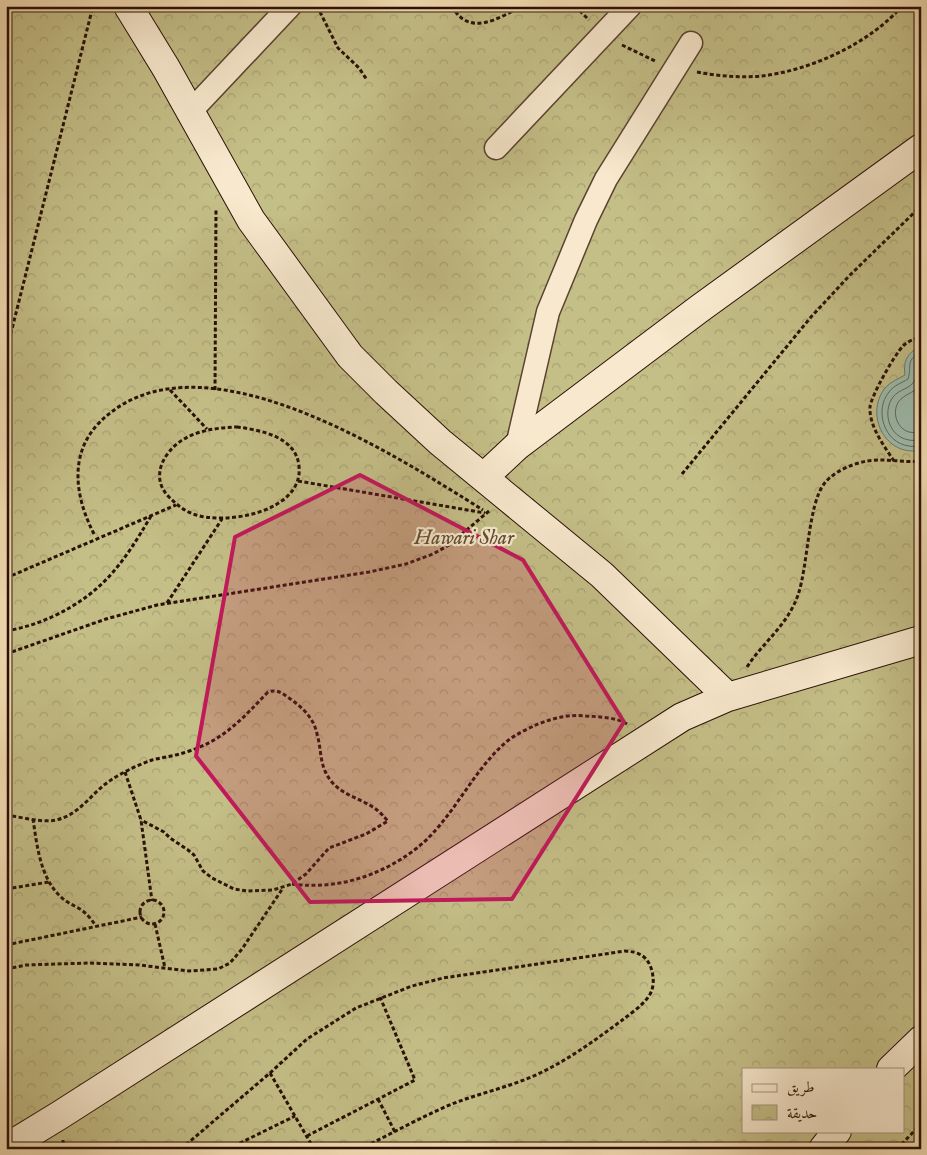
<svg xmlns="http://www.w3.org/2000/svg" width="927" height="1155" viewBox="0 0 927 1155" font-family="'IM FELL English',Amiri,serif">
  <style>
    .park { fill: url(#park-crowns); stroke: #766746; fill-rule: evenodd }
    .water { fill: #9cbcae; stroke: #6e776b }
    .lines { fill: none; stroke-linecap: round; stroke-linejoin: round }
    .shore { stroke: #62665a; stroke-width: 1 }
    .street-casing { stroke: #5b4331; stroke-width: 25 }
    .secondary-casing { stroke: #281006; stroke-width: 30 }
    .path { stroke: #281006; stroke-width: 3; stroke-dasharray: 4 2.5; stroke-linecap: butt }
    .street { stroke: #f8e9ce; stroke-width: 22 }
    .secondary { stroke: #f8e9ce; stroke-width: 28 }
    .marked { fill: #c2185b; fill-opacity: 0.2; stroke: #c2185b; stroke-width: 4; stroke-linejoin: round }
    .labels { text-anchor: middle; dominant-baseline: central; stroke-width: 4.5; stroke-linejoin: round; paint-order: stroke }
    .park-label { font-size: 20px; font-style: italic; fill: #5f4d33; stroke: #f8e9ce }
  </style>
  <defs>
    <pattern id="park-crowns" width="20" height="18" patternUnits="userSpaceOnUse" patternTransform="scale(1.25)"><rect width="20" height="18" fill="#c4be87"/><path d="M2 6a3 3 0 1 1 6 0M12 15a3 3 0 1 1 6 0" fill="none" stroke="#a8a273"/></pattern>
  </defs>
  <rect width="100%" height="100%" fill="#f4ddb3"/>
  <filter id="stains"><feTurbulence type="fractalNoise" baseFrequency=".004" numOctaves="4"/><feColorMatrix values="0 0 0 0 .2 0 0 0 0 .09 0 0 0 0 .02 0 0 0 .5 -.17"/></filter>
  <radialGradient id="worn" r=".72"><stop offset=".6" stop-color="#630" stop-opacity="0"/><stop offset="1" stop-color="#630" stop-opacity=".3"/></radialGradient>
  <!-- park -->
  <path class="park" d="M6,6H921V1149H6ZM743,1069H903V1131H743Z"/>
  <!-- water -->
  <path class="water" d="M921,346V450C886,458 864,415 885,388C890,382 898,379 905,375C903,361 907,353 921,346Z"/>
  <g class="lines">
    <!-- shore -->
    <path class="shore" d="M921,352C905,360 912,366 908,379C902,383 894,385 889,392C874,410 884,443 909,446C913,447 917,446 921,446
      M921,359L915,365C915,370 917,376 915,380C911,389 899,389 893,397C882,412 889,437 909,440C913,441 917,440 921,439
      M921,385C915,392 908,393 901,399C891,408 895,428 909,432C913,433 917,432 921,432"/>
    <!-- street casing -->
    <g class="street-casing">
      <path id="street" d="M191,111L290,6
        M496,148L630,6
        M517,446L548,312L586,220L606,179L691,43"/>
    </g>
    <!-- secondary casing -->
    <g class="secondary-casing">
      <path id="secondary" d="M128,6L166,68L251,220L350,356L386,392L440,442L602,575L728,697
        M484,477L517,446L699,309L921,148
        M891,1069L921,1040
        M6,1148L60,1115L682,717L728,697L921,640
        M823,1149L837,1131"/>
    </g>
    <!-- path -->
    <path class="path" d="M317,6L338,48L359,68L367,80
      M452,6C469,38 499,18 522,6
      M575,6L589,20
      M622,45L655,61
      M697,72C718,76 740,78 762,76C811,70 869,44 902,6
      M6,353L93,6
      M170,390L207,429
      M215,390L216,208
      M237,427C261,430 296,437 299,466C304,512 225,526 193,514C183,510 176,504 169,497C157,485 157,470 166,456C182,432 211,428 237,427Z
      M894,461C884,446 869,426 870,407C871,396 895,354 903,346C908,341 914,339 921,337
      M682,474L811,317L849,276L921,206
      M298,481L485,513
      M94,534C76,499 68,456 98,424C194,324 393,454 483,510
      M6,578L176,505
      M167,603L222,519
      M6,631C23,628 39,623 54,616C104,592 124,562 151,516
      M6,654L106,619L157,605L369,572L406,564L433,554L449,545L489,511
      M747,667C764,641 787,626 798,595C808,566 808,505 824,484C834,471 852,464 867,461C885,458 903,463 921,461
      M125,772L141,820L152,901
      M6,815C22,817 40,823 56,820C80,815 92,792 111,780C123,772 138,765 152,760C163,757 175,756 186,752C223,741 242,719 268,692C277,689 282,693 289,698C302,707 314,718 317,734C322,751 319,766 331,781C343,796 363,799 377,810C381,813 384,817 388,821L366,834L329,848L306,874L292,884L273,890L247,891L234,889L212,878L203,871L194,855L188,850L170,838L164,832L141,820
      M33,819C37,845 40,878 61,897C68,904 77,906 84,912C89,916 93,922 97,927
      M292,884C337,890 381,876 417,848C453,819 471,773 505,743C514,735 527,729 538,724C554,718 569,714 586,716C600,717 615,717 627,724
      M6,889L49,882
      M140 912a12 12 0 1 1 24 0a12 12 0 1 1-24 0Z
      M155,924L165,968
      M6,945L142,917
      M6,969L26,965L89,963L139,965L189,971L218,969L230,963L242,949L283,888
      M270,1073L314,1149
      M378,1099L395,1132
      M307,1136L415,1080L380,997
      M63,1140V1149
      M181,1149L270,1073L307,1039L356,1008L412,986L443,978L625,951C639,952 648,956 652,971C654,980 654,988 649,996C642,1006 630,1014 621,1021C594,1041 568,1060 538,1074C510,1087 480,1093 452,1104C421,1117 391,1134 360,1149
      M228,1149L295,1116
      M897,1149L921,1124"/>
    <!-- street -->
    <use href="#street" class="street"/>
    <!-- secondary -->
    <use href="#secondary" class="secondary"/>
  </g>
  <!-- marked area -->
  <path class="marked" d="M360,475L523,560L624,722L512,899L310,902L196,756L235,537Z"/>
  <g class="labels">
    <!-- park labels -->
    <g class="park-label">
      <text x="464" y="538">Hawari Shar</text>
    </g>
  </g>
  <!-- margin -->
  <rect width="927" height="1155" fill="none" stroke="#f4ddb3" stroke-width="25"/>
  <rect x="8" y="8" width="912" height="1140" fill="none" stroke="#281006" stroke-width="2.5"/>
  <rect x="12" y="12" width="902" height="1130" fill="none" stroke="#281006"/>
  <!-- legend -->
  <rect x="742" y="1068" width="162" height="65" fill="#f8e9ce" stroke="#a5927e"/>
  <rect x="752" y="1084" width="25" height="8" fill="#f8e9ce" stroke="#a5927e"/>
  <text x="787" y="1092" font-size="15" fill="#281006">طريق</text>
  <rect x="752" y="1105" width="25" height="15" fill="url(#park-crowns)" stroke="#a5927e"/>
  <text x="787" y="1118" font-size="15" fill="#281006">حديقة</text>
  <rect width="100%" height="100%" filter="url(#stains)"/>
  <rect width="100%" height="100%" fill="url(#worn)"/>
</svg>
